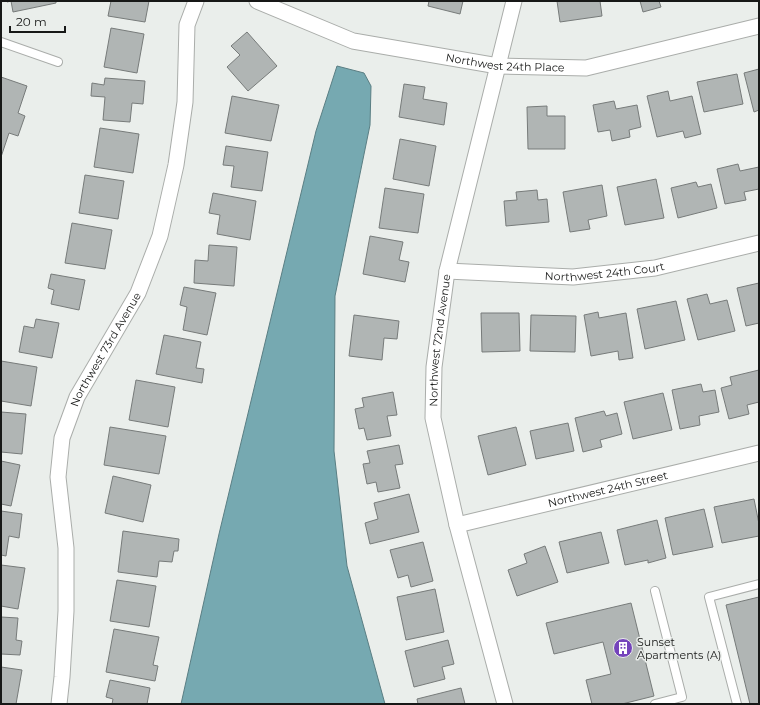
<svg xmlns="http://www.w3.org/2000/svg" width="760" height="705" viewBox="0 0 760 705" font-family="Montserrat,sans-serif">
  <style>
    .water { fill: #76a9b1; stroke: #5a7e83 }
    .building { fill: #b0b5b4; stroke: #777b7a }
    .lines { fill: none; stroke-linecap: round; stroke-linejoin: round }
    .service-casing { stroke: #aaadaa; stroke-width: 10 }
    .minor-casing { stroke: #aaadaa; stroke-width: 17 }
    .service { stroke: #fff; stroke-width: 8 }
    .minor { stroke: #fff; stroke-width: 15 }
    .labels { text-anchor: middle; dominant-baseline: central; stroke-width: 3; stroke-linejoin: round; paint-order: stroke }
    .street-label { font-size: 11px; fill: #171817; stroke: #eaeeeb }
    .poi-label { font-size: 11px; fill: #171817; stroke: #eaeeeb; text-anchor: start }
  </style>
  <rect width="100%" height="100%" fill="#eaeeeb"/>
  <!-- water -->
  <path class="water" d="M337,66L364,73L371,86L370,125L335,296L334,451L347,566L385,704H181L219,534L316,131Z"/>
  <!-- building -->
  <path class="building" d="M7,1H56V3L13,12L11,1L7,2Z
    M111,1H149L145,22L108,16Z
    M429,1H463L460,14L428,6Z
    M557,1H600L602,16L560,22Z
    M640,1H659L661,7L643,12Z
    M111,28L144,34L137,73L104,67Z
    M247,32L277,66L248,91L227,67L240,55L231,46Z
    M759,69V110L754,112L744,73Z
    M737,74L743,104L704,112L697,82Z
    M1,77L27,86L18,113L25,116L18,136L9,133L1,157Z
    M105,78L145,81L143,104L132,103L130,122L103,120L105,97L91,96L92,83L104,85Z
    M404,84L425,87L423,99L447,103L444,125L399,117Z
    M668,91L670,101L692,96L701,134L685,138L683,131L657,137L647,96Z
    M232,96L279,105L271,141L225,133Z
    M614,101L616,109L637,105L641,127L629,130L630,137L612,141L610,130L598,132L593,105Z
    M547,106V116H565V149H528L527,107Z
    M100,128L139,134L133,173L94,167Z
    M400,139L436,146L429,186L393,179Z
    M226,146L268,152L262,191L231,187L234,166L223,165Z
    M738,164L740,171L759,167V189L744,192L746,200L725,204L717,169Z
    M85,175L124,181L118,219L79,213Z
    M656,179L664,218L625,225L617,187Z
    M696,182L698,187L711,184L717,208L678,218L671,188Z
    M602,185L607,216L588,220L590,229L570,232L563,192Z
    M385,188L424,194L418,233L379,228Z
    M537,190L538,200L547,199L549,222L506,226L504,201L517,200L516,192Z
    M213,193L256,201L250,240L217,234L220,215L209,213Z
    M72,223L112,230L105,269L65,263Z
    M370,236L403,242L399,260L409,262L405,282L363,274Z
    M209,245L237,247L234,286L194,283L195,260L208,261Z
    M51,274L85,280L79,310L51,304L54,290L48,288Z
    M759,283V323L746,326L737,288Z
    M184,287L216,293L207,335L183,330L187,307L180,305Z
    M707,294L710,304L727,300L735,331L698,340L687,299Z
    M676,301L685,340L645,349L637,309Z
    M598,312L599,318L626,313L633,358L619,360L618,351L591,356L584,315Z
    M481,313H519L520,351L482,352Z
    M354,315L399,321L397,339L384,338L382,360L349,356Z
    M531,315L576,316L575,352L530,351Z
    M36,319L59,323L52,358L19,352L24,326L34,328Z
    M164,335L201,342L196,368L204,369L202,383L156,374Z
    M1,361L37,367L31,406L1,401Z
    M759,370V402L747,405L749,414L729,419L721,388L732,385L730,377Z
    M136,380L175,387L168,427L129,420Z
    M701,384L703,392L715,390L719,412L699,416L700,425L680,429L672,390Z
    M393,392L397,415L387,416L391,436L367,440L364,428L359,429L355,409L364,407L362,398Z
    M663,393L672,430L633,439L624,402Z
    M604,411L606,416L617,413L622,434L600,440L602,447L583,452L575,418Z
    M1,412L26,414L22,454L1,452Z
    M568,423L574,451L536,459L530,431Z
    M110,427L166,436L159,474L104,465Z
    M516,427L526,465L488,475L478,436Z
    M399,445L403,464L395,465L400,488L378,492L376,482L367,484L363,464L370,463L367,451Z
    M1,461L20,465L11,506L1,504Z
    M113,476L151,485L143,522L105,513Z
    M409,494L419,532L370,544L365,523L378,519L374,503Z
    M754,499L759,524V536L722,543L714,507Z
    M704,509L713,547L673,555L665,518Z
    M1,511L22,514L19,538L9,536L6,556L1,555Z
    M657,520L666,558L648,563V560L625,565L617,530Z
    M123,531L179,539L178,551H174L172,562L159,561L157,577L118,572Z
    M601,532L609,563L567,573L559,542Z
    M423,542L433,581L411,587L408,575L398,578L390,550Z
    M545,546L558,582L517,596L508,570L527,563L524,554Z
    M1,565L25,568L18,609L1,606Z
    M117,580L156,586L149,627L110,621Z
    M435,589L444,632L406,640L397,597Z
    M759,597V704H750L726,605Z
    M631,603L654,696L622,704H592L586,680L611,674L603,642L554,654L546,623Z
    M1,617L18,618L16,640L22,641L20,655L1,654Z
    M114,629L159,637L153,665L158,666L155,681L106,672Z
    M448,640L454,664L442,667L445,679L414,687L405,651Z
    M1,667L22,670L16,704H1Z
    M110,680L150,688L147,704H112L113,699L106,697Z
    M461,688L465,704H418L417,699Z"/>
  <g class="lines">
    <!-- service casing -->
    <g class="service-casing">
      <path id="service" d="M1,42L58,62
        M655,591L682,697L655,704
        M737,704L709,597L759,584"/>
    </g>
    <!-- minor casing -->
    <g class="minor-casing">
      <g id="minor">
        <path id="s1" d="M257,1L353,41L498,66L586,68L759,26"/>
        <path id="s2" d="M447,271L573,277L655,268L759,243"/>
        <path id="s3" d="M457,525L759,453"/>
        <path id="s4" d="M59,704L62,677L66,611V548L58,477L62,438L77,397L138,293L160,236L176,165L185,102L187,25L196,1"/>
        <path id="s5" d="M505,704L457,525L433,418L434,367L447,271L514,1"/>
      </g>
    </g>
    <!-- service -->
    <use href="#service" class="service"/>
    <!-- minor -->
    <use href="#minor" class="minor"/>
  </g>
  <!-- icons -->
  <defs>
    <g id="building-disc" transform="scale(1)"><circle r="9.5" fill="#7443bb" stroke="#eaeeeb"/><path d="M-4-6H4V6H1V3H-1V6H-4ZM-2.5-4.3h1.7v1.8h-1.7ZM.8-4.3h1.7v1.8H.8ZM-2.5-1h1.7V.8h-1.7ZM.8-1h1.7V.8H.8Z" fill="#fff"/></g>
  </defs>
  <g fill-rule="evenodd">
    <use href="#building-disc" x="623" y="648"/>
  </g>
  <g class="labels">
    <!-- street labels -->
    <g class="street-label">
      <text stroke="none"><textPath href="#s1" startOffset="258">Northwest 24th Place</textPath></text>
      <text stroke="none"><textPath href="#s2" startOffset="158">Northwest 24th Court</textPath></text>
      <text stroke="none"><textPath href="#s5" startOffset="373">Northwest 72nd Avenue</textPath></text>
      <text stroke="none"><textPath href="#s4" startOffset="366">Northwest 73rd Avenue</textPath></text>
      <text stroke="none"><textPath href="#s3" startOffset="155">Northwest 24th Street</textPath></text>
    </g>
    <!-- poi labels -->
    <g class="poi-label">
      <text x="637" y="642">Sunset<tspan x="637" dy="13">Apartments (A)</tspan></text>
    </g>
  </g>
  <!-- border -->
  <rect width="760" height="705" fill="none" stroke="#171817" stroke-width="4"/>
  <!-- scale -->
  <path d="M10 26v6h55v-6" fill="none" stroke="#171817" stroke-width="2"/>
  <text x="16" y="26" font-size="12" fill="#171817" stroke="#eaeeeb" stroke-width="3" paint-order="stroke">20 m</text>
</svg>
